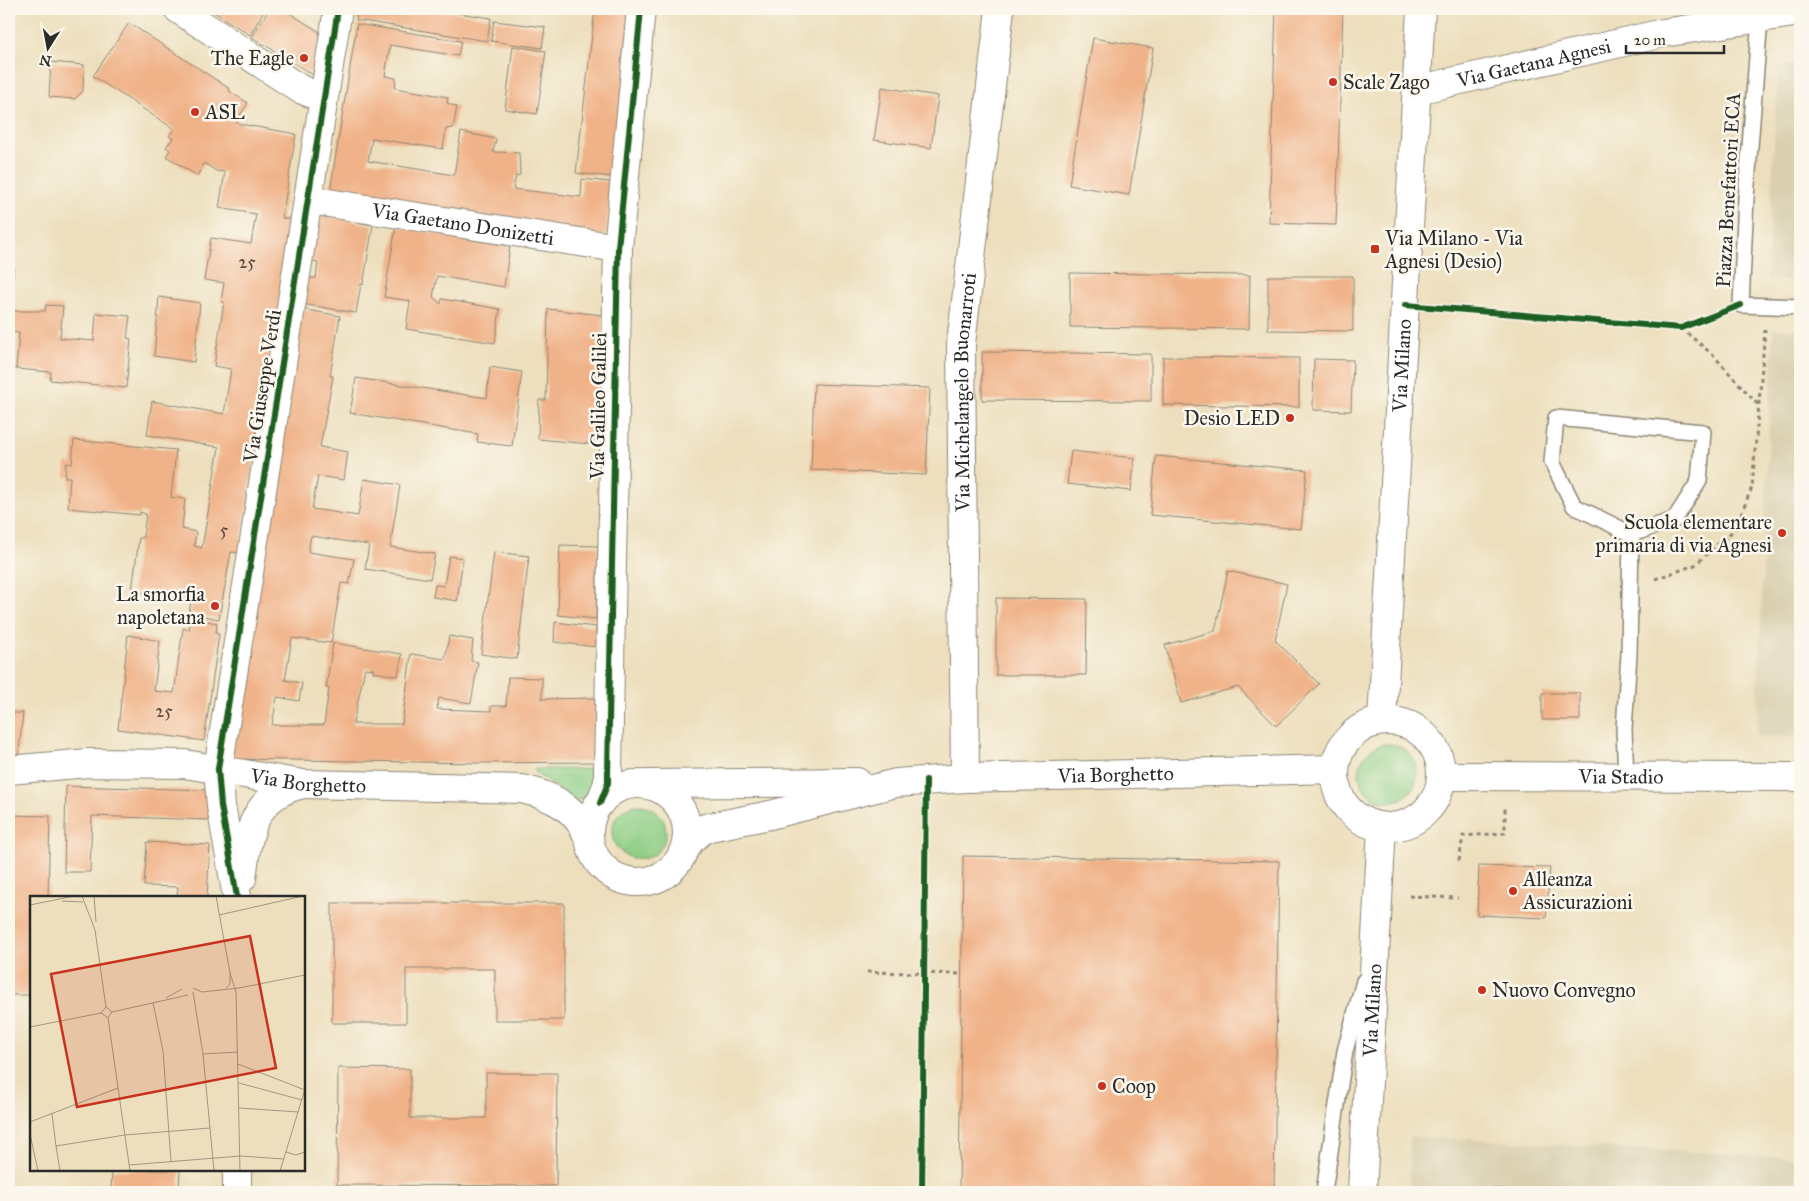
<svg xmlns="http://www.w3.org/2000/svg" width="1809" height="1201" viewBox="0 0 1809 1201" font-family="'IM FELL Great Primer',serif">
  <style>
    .built { fill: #dad0b1 }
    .green { fill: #8dcd84; stroke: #5c7c58 }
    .building { fill: #f0b288 }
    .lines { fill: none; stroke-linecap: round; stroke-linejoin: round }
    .service-casing { stroke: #8c8574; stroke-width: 18 }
    .minor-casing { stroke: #8c8574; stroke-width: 30 }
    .tertiary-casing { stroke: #8c8574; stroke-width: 30 }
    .secondary-casing { stroke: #8c8574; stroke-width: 30 }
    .path { stroke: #8c8574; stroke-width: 3; stroke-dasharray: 4 4; stroke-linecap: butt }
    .service { stroke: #fff; stroke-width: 15 }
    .minor { stroke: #fff; stroke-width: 28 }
    .tertiary { stroke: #fff; stroke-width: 28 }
    .secondary { stroke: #fff; stroke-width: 28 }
    .cycleway-casing { stroke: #fbf7ec; stroke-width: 9 }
    .cycleway { stroke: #1b5e20; stroke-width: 6 }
    .poi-dot { fill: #c8321e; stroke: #fbf7ec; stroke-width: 2 }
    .labels { text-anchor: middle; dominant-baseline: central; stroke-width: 5; stroke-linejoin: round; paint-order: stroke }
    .number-label { font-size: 18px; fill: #5c4d42 }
    .poi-label { font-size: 20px; fill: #2b2b2b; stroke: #fbf7ec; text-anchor: start }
    .street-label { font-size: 20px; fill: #2b2b2b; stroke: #fbf7ec }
    .inset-road { fill: none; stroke: #9f9783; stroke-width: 1 }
    .view { fill: #c8321e; fill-opacity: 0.15; stroke: #c8321e; stroke-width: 2.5 }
    .inset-edge { fill: none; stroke: #2b2b2b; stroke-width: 2.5 }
  </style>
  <rect width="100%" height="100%" fill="#fbf7ec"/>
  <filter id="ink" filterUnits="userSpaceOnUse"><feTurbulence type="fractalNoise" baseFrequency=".02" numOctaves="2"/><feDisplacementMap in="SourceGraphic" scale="10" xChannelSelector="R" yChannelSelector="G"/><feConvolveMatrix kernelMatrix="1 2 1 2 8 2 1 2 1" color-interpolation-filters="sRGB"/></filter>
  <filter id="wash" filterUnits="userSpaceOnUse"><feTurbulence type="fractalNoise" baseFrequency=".0096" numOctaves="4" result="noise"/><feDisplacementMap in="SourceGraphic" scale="20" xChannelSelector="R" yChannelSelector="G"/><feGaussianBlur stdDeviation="1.12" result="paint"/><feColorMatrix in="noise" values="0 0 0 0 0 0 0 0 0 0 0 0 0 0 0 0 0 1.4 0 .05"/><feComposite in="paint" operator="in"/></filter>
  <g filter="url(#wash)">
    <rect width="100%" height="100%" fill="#eddfbd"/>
    <!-- built -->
    <path class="built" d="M1800,63V280H1767L1778,66Z
      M1773,329L1800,330V736L1756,737Z
      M1410,1136L1800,1158V1192H1409Z"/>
    <!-- green -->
    <path class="green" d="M1359 773a29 29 0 1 1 58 0a29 29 0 1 1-58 0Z
      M535,769H590L597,789L579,800H575L535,773Z
      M612 832a27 27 0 1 1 54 0a27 27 0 1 1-54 0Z"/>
    <g id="blocks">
      <!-- building -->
      <path class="building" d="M209,9H265L250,35Z
        M269,9H283L326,36L320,79L252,37Z
        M358,9H432L491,18L487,41L356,20Z
        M595,9H632L613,177L576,173Z
        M1276,9H1343L1336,225L1269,223Z
        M494,21L545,27L542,48L491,41Z
        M129,23L230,89L229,91L248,103L236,121L240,124L296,134L282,218L293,220L239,553L231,552L219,619L189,613L191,600L132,591L139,538H143L146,514L140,512V515L68,508L70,477H65L66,463L72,464L74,440L176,450L171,497L185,499L182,529L196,532L194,546L202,548L219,447L147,435L152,401L224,414L231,369L214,366L224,302H221L224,283L204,280L211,238L251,244L256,214L219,208L225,172L216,171L204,163L197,176L166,156L170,150L166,147L173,138L169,136L174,129L93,76Z
        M357,24L461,41L458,56L390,45L385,76L396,78L395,88L448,97L447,103L457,107L453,128L446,129L443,149L372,138L368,161L454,175L461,132L496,139L493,152L519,153L520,175L516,176L513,189L581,197L582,179L611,182L606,236L330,191Z
        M1093,38L1153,48L1129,195L1069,185Z
        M513,46L546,51L537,114L505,109Z
        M51,62L84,65L83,91L75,99L49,97Z
        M882,87L938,96L931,148L874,140Z
        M317,215L373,225L363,285L361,284L356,313L302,304L307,278H316L318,263L309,259Z
        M396,227L510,246L504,287L437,276L433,297L441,304L442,299L500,309L495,343L406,329L410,301L384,297Z
        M9,237L12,238L11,253L14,254L13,279H9Z
        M1070,273L1250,275L1249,329L1070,327Z
        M1268,276H1353V331L1268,330Z
        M9,290H12L10,306H9Z
        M159,297L200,303L194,362L154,356Z
        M46,305L63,306L60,338L94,341L96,313L130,316L127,338L131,339L126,388L50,380L51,372L16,369L19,333L9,332V311H45Z
        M302,309L340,316L330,376H333L320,447L348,452L344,480L318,476L312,509L358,516L364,479L400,485L390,547L435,554L430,579L365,569L369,545L311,536L308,552L354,559L349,584L341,583L331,643L292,638L285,680L302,683L299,701L277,697L272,725H324L329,688H326L333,643L402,654L398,676L373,672V669L365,668L353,724H402L411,654L445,659L449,636L473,640L471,661L478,662L471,703L439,698L437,709L491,711V706H506L508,677L542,678V699L596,698L594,762L480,763L228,759Z
        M548,309L603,315L600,445L538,439L539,400H546Z
        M982,352L1151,354V401L982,400Z
        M1163,357L1299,358V407L1163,405Z
        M1314,359L1353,360L1351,411L1313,410Z
        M490,367L522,372L512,446L477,442L478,434L350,413L356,378L487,398Z
        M814,384L930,388L926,475L811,470Z
        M1071,451L1135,458L1131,491L1067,484Z
        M1156,456L1307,470L1301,529L1150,515Z
        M560,545L598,546L596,619L558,615Z
        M494,552L529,556L517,659L481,654Z
        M449,556L463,558L457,601L433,597L435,585L444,586Z
        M1228,571L1287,584L1275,640L1319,684L1276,726L1238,687L1181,703L1165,645L1215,631Z
        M996,598L1087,599L1086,675H996Z
        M191,618L217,623L216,634H219L204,741L118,729L128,635L160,641L154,691L174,693L183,628L189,630Z
        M555,622L596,627V647L554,642Z
        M1542,693H1580V720H1542Z
        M9,713H23L18,759H9Z
        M66,786L210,790L209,820L92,816L90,872H64Z
        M9,815L50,816L48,897H31V995H9Z
        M147,842L210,845L207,897H177L178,887L144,886Z
        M963,856L1279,861L1274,1192H959Z
        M1479,866L1550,868L1546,918L1477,915Z
        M332,903H564V1020H495V969H406V1023H332Z
        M338,1068L410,1069V1118H486V1073H557L556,1186L337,1185Z
        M112,1170H180L179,1192H111Z
        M1473,1188L1503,1189L1502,1192H1473Z"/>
    </g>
  </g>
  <g filter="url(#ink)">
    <use href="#blocks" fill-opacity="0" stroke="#8c8574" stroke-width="1"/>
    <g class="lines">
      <!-- service casing -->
      <g class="service-casing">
        <path id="service" d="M1760,18L1746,198L1741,305L1800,307
          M1626,777L1624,729L1629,654L1631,534L1674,520L1699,481L1703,432L1556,418L1552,462L1574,506L1631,534
          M1324,1192L1345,1051L1364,981"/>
      </g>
      <!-- minor casing -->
      <g class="minor-casing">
        <g id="minor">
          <path d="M178,9L300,89L323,98"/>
          <path id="s1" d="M309,200L618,248"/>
          <path id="s2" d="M9,770L88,763L185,764L303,784L522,789C553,796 577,808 589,839"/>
          <path id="s3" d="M1442,776L1800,777"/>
          <path id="s4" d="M965,778L961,344L1000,9"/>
          <path d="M648,784L857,782"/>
          <circle cx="638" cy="833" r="49"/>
          <path d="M600,803L608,783V773L618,248L641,9"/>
          <path id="s5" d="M683,852L690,841L705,828L770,815L896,783L965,778L1335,769"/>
          <path d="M242,878C248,834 252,795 303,784"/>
          <path d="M237,897L221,806L218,769L338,9"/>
          <path d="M237,1192V1170"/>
        </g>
      </g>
      <!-- tertiary casing -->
      <g class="tertiary-casing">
        <g id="tertiary">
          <path id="s6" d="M1417,90L1663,33L1800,12"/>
        </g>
      </g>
      <!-- secondary casing -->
      <g class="secondary-casing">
        <g id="secondary">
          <path id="s7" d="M1382,721L1421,9"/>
          <circle cx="1388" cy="774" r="53"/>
          <path id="s8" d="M1362,1192L1382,827"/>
        </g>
      </g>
      <!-- path -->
      <path class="path" d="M1681,328L1713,355L1759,406
        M1655,579L1695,565L1735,529L1752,487L1765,330
        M1459,861L1463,836L1505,833V805
        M1409,896L1458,898
        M867,972L962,974"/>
      <!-- service -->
      <use href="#service" class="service"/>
      <!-- minor -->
      <use href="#minor" class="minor"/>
      <!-- tertiary -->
      <use href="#tertiary" class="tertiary"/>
      <!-- secondary -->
      <use href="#secondary" class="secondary"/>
      <!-- cycleway casing -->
      <g class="cycleway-casing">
        <path id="cycleway" d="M1405,305L1681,328L1741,305
          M600,803L608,783V773L618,248L641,9
          M237,897L221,806L218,769L338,9
          M922,1192L926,780"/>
      </g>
      <!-- cycleway -->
      <use href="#cycleway" class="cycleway"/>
    </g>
  </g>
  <!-- markers -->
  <g class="poi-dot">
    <circle cx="304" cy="58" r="5"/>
    <circle cx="1333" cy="82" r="5"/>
    <circle cx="195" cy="112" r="5"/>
    <rect x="1370" y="244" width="10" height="10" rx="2.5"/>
    <circle cx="1290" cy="418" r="5"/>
    <circle cx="1782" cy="533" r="5"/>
    <circle cx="215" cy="606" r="5"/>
    <circle cx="1513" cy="891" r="5"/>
    <circle cx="1482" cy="990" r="5"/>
    <circle cx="1102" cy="1086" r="5"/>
  </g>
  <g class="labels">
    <!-- number labels -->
    <g class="number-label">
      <text x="247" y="262">25</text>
      <text x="224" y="530">5</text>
      <text x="164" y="711">25</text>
    </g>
    <!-- poi labels -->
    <g class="poi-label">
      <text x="294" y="58" text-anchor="end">The Eagle</text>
      <text x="1343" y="82">Scale Zago</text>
      <text x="205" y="112">ASL</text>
      <text x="1385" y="238">Via Milano - Via<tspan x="1385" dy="23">Agnesi (Desio)</tspan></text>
      <text x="1280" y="418" text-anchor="end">Desio LED</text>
      <text x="1772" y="522" text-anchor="end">Scuola elementare<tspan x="1772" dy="23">primaria di via Agnesi</tspan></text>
      <text x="205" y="594" text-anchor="end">La smorfia<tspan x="205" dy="23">napoletana</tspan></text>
      <text x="1523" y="879">Alleanza<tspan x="1523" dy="23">Assicurazioni</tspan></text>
      <text x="1492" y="990">Nuovo Convegno</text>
      <text x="1112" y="1086">Coop</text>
    </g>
    <!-- street labels -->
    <g class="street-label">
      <text stroke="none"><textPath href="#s6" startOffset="120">Via Gaetana Agnesi</textPath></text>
      <text transform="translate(1728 190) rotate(-87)">Piazza Benefattori ECA</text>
      <text stroke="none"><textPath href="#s1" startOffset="156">Via Gaetano Donizetti</textPath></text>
      <text stroke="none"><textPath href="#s7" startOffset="356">Via Milano</textPath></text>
      <text transform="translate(262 386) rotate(-81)">Via Giuseppe Verdi</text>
      <text stroke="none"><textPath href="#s4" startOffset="386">Via Michelangelo Buonarroti</textPath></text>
      <text transform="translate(598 406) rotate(-89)">Via Galileo Galilei</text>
      <text stroke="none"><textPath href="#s5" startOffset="449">Via Borghetto</textPath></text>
      <text stroke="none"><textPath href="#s3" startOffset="179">Via Stadio</textPath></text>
      <text stroke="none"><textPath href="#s2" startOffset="301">Via Borghetto</textPath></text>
      <text stroke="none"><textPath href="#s8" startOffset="182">Via Milano</textPath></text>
    </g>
  </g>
  <!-- overview -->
  <g transform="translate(30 896)">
    <rect width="275" height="275" fill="#eddfbd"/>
    <path class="inset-road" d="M52,0L65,34L76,111M64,0L66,26M186,0L200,77V88L196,92M32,5L53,6M0,9L44,0M189,19L273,0M200,77L206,96L210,275M163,92L172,96L209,92L275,79M163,96L173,158L184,275M136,102L152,93M123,107L133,155L141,265M76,111L82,116L78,122L100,275M76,111L71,117L78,122M82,116L158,99M0,131L71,117M173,158L208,156M208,168L275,194M209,187L272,204M209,212L268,216M22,218L26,250L95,239L180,232M0,226L88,192M0,238L8,275M26,250L30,275M256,256L266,259L275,256M99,269L210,260L254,263M250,275L275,193"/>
    <path class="view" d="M220,40L246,172L47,211L21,78Z"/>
    <rect width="275" height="275" class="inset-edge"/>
  </g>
  <!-- margin -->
  <rect width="1809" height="1201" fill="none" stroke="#fbf7ec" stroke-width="30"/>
  <!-- north arrow -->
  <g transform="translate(48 48) rotate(191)" stroke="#fbf7ec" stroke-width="4" paint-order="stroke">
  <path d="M0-4L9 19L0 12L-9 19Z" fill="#2b2b2b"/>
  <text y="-8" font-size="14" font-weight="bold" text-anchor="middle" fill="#2b2b2b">N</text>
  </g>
  <!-- scale -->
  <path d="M1626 45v8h98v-8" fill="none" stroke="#2b2b2b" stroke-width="2.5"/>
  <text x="1634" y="45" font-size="15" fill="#2b2b2b" stroke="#fbf7ec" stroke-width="4" paint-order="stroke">20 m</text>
</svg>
